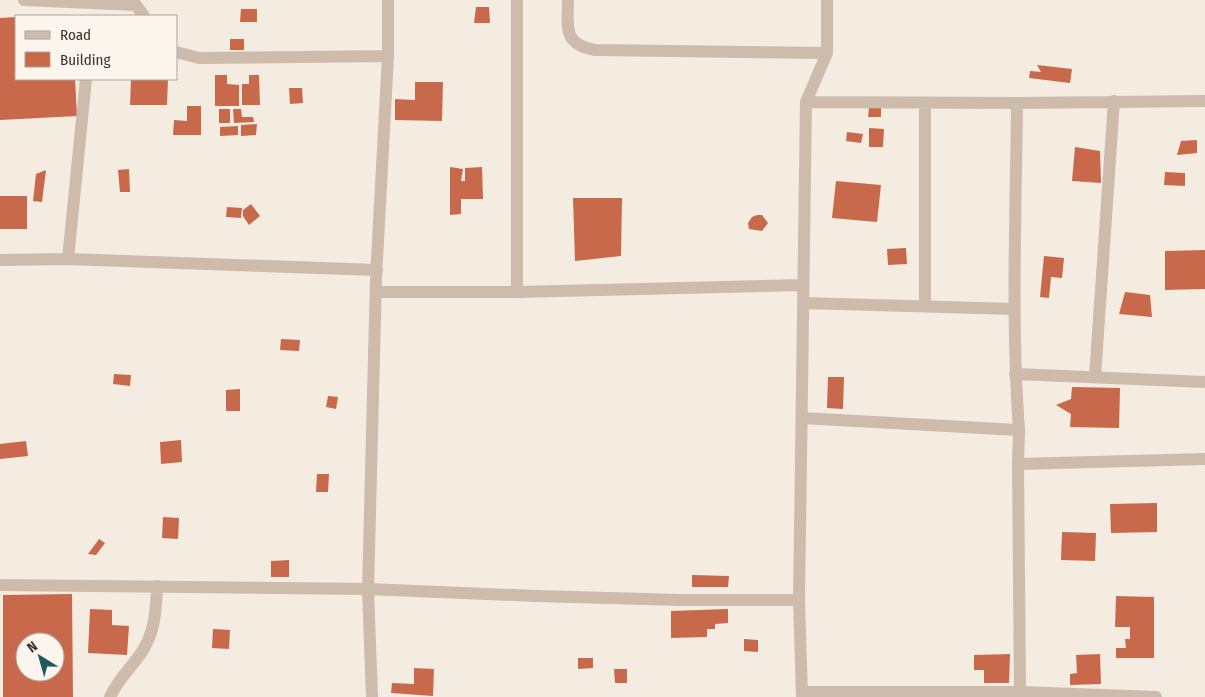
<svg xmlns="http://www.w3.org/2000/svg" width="1205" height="697" viewBox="0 0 1205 697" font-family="'Fira Sans Condensed',sans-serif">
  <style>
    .building { fill: #c8694b; fill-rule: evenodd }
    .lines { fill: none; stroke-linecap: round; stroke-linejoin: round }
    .minor { stroke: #cdbbac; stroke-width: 12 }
  </style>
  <rect width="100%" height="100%" fill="#f4ebe1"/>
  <!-- building -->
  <path class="building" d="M476,7H489L490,23H474Z
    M241,9H257V22H240Z
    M16,17V79H75L77,116L0,120V18Z
    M230,39H244V50H230Z
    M1037,65L1072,69L1070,83L1029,78L1030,71L1041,72Z
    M215,75H227V84L239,85V106H215Z
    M249,75H259L260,105H242V84H249Z
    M131,79H168L167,105H130Z
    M415,82H443L442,121L395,120V99L415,100Z
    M289,88H302L303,103L290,104Z
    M187,106H201V135H173L174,120L187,121Z
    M869,108H881V117H868Z
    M219,109H230V123H219Z
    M233,109H241L242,117H253L254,122L234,123Z
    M257,124L256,135L241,136V125Z
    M238,126V135L220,136V127Z
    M869,128L884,129L883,147H869Z
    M847,132L863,134L861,143L846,141Z
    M1197,140V153L1177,155L1181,141Z
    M1075,147L1100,151L1101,183L1072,181Z
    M450,167L463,169L461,181H465V168L482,167L483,199H461V214L450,215Z
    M129,169L130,192H120L118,170Z
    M46,170L42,202L33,201L36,174Z
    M1165,172L1185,173V186L1164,185Z
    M836,181L881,185L877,222L832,218Z
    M0,196H27V229H0Z
    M573,198H622L621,256L575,261Z
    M251,204L260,216L249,225L243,216V210Z
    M227,207L242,208L241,218L226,217Z
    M757,215H762L768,223L762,231L749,229L748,223L752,217Z
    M906,248L907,264L888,265L887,249Z
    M1205,250V289L1165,290V251Z
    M1044,256L1064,258L1062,278L1051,277L1049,298L1040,297Z
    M1125,292L1150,295L1152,317L1119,314Z
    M281,339L300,340L299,351L280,350Z
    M114,374L131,375L130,386L113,384Z
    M828,377H844L843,409L827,408Z
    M1072,387L1120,388L1119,428L1070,427L1071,414L1056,405L1071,399Z
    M240,389V411H226V390Z
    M328,396L338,397L336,409L326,407Z
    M181,440L182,462L161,464L160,442Z
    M26,441L28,456L0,459V444Z
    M317,474H329L328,492H316Z
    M1157,503V532L1111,533L1110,504Z
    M163,517L179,518L178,539L162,538Z
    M1062,532L1096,533L1095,561L1061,560Z
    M99,539L105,543L96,555L88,554Z
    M289,560V577H271V561Z
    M692,575L729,576L728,587H692Z
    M72,594L73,697H3V595ZM25,642H55V672H25Z
    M1116,596L1154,597V658H1116V648H1126L1125,639H1130V627H1115Z
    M90,609L112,610V625L129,626L127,655L88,653Z
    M728,609V623L715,624V629H707V637L671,638V611Z
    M213,629L230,630L229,649L212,648Z
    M744,639L758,640V652L744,651Z
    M1010,654L1009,683H984V670H974V655Z
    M1100,654L1101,684L1070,685V674L1077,673L1076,655Z
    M578,658H593V668L578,669Z
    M414,668L434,669L433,696L391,693L392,683L414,684Z
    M614,669H627V683H615Z"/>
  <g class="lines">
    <!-- minor -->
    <path class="minor" d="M24,0L136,5L144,16
      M568,0C568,27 562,44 595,50L827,53
      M176,52L199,58L388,56
      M806,102L1017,103L1205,101
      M1017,103C1016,212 1011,321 1019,430
      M68,259L86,79
      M0,260L68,259L377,270
      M376,292H517L803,285
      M517,292V0
      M803,303L1014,309
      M925,306V103
      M1015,374L1205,382
      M1095,377L1114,101
      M802,418L1019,430L1018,464L1205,459
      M1018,464L1020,692
      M0,585L368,589L536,596L681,600H799
      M802,692H1020L1156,697
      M110,697C117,681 129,670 139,656C155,635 156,611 157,586
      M372,697L368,589L376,278L388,56V0
      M802,697L799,600L806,102L827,53V0"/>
  </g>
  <!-- legend -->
  <rect x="15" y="15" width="162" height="65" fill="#fbf5ee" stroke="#aea6a0"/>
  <rect x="25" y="31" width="25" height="8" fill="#cdbbac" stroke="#aea6a0"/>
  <text x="60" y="40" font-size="15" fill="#3b302b">Road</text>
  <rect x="25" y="52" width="25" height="15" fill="#c8694b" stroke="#aea6a0"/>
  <text x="60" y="65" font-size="15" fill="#3b302b">Building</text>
  <!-- north arrow -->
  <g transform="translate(40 657) rotate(323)"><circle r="24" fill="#fbf5ee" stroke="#aea6a0"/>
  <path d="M0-4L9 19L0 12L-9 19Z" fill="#1f5a5e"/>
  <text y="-8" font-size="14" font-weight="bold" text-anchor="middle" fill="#3b302b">N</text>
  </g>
</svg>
